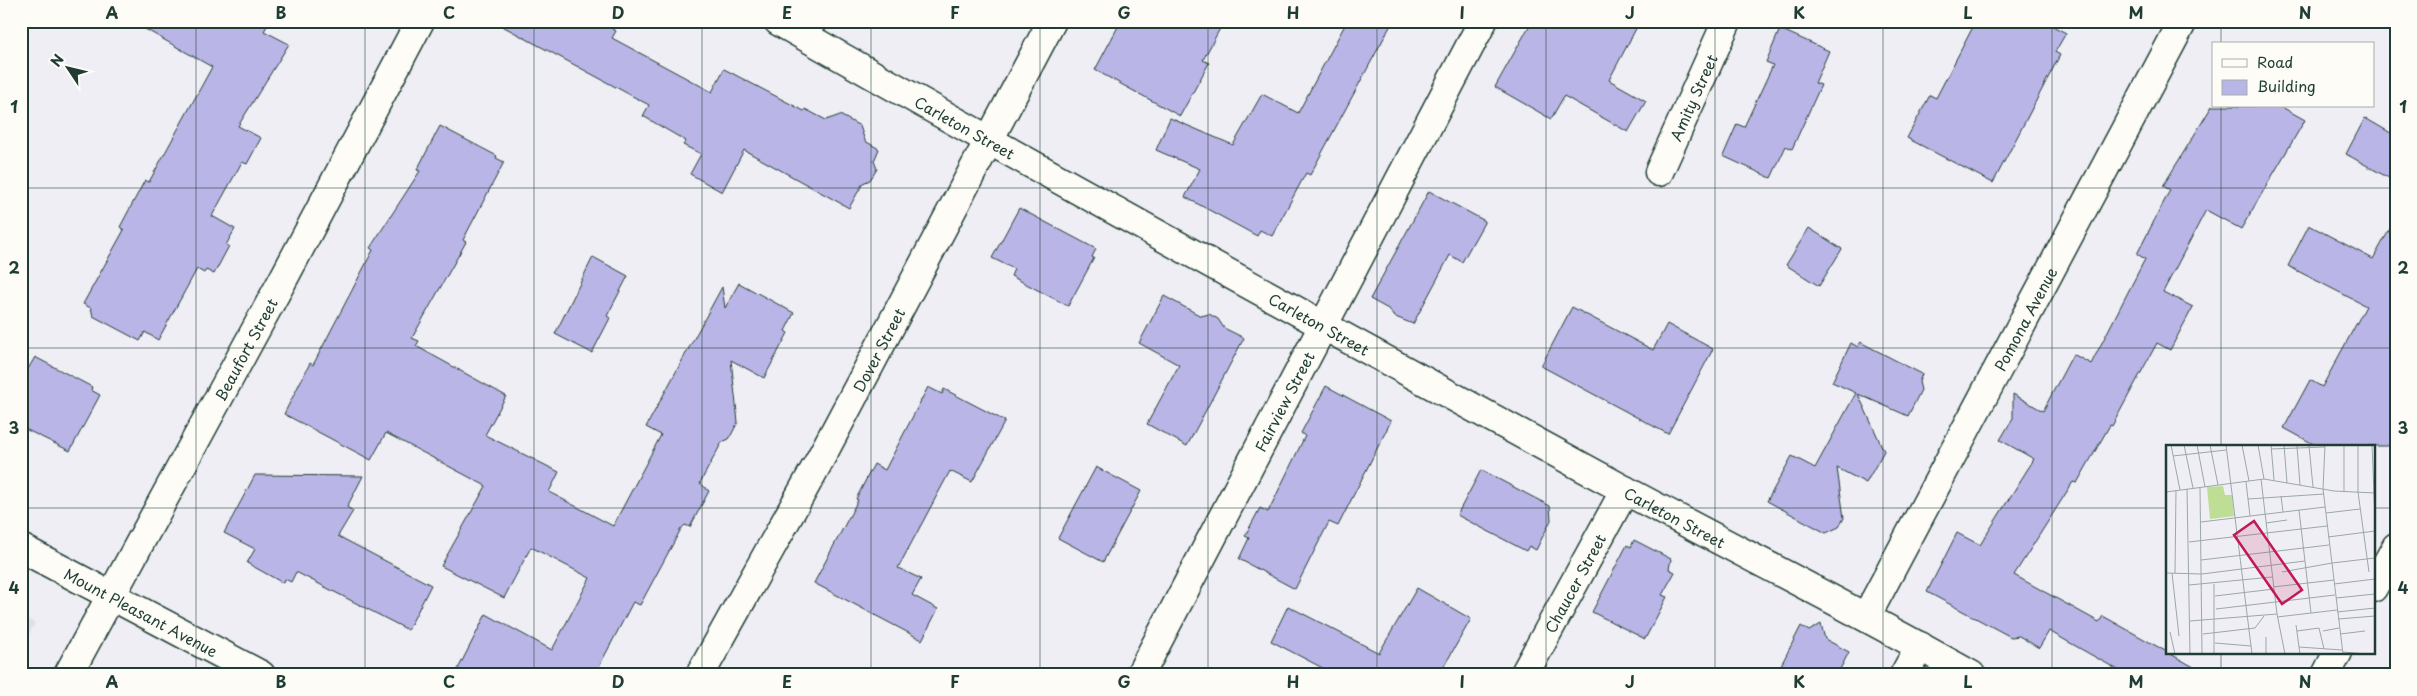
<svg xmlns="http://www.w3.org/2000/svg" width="2417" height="696" viewBox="0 0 2417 696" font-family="'Playpen Sans',sans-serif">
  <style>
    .built { fill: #dfddf0 }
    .building { fill: #b9b5e7; stroke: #1f3d34 }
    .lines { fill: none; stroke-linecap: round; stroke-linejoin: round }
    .street-casing { stroke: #1f3d34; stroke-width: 31 }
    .secondary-casing { stroke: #1f3d34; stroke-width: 31 }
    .street { stroke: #fdfcf7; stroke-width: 28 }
    .secondary { stroke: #fdfcf7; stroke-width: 28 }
    .grid { fill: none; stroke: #1f3d34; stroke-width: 1; stroke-opacity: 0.55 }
    .labels { text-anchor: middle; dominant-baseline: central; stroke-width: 4.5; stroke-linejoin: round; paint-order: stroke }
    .street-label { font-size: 15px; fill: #1f3d34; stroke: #fdfcf7 }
    .inset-road { fill: none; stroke: #9ca7a7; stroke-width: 1 }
    .view { fill: #c2185b; fill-opacity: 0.15; stroke: #c2185b; stroke-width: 2.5 }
    .inset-edge { fill: none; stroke: #1f3d34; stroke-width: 2.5 }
    .neatline { fill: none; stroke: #1f3d34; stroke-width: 2 }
    .grid-label { font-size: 16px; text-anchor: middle; font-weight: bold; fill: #1f3d34 }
  </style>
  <rect width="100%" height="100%" fill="#efeef4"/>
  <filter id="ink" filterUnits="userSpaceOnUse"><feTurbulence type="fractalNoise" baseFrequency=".02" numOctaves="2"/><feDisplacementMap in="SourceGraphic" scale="10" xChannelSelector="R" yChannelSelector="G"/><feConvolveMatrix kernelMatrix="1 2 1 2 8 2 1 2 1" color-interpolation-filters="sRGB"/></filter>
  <g filter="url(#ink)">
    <!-- built -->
    <path class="built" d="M21,616L35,623L21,648Z"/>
    <!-- building -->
    <path class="building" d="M131,21H270L264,31L289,44L238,126L261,138L247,164L242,162L212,216L235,229L226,245L229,246L214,274L206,270L204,273L197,269L158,340L145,332L140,341L93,316L91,308L83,304L124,230L120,227L145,180L149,182L212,67Z
      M493,21H599L616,31L612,38L712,92L724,69L804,111L805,109L826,120L840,115L860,126L865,141L879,149L874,161L877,169L870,180L863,183L849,208L744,150L722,192L690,174L701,154L683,145L686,141L643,116L649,105Z
      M1121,21H1224L1203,60L1209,63L1180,116L1095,70Z
      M1347,21H1393L1310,175L1306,173L1272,236L1260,230L1257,236L1185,197L1200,169L1156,150L1170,118L1233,145L1262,94L1298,113Z
      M1532,21H1640L1609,80L1646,101L1628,132L1564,96L1551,119L1495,87Z
      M1976,21H2043L2066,33L2055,52L2060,55L1993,183L1907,138L1930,95L1936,98Z
      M1780,29L1829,51L1815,83L1821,85L1792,149L1786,146L1771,178L1723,156L1737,124L1744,127L1773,65L1766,62Z
      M2212,106H2280L2305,120L2241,229L2206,210L2163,292L2193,307L2170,350L2157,343L2112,426L2110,425L2077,483L2073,482L2014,575L2099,622L2103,616L2208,675H2127L2049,631L2039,648L2019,636L2011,637L1927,592L1957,533L1980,545L2034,459L2000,440L2013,418V394L2043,411L2073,354L2091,364L2145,259L2137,254L2170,190L2163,186Z
      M2365,118L2396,136V182L2346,154Z
      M440,126L497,156L496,158L504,162L463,240L466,242L412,338L419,341L416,346L506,396L485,435L559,472L549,492L613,526L661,435L646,427L722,287L725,308L739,283L794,313L785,331L788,333L764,378L731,360L738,422L729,439L722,442L700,483L709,491L690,527L685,525L681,529L640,605L633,602L595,674L597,675H455L486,614L552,650L590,578L531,547L504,598L441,566L486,486L386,433L371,460L284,414L310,363L313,365L373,250L370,248L420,171L417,170Z
      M1429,191L1485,221L1462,262L1450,255L1413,324L1393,316L1390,310L1370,299Z
      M1019,208L1096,249L1092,257L1094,258L1068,306L1011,276L1014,269L992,258Z
      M2396,218V432L2388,446H2317L2284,428L2310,380L2322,387L2366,306L2288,266L2309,225L2373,259Z
      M1809,228L1842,249L1819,286L1786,265Z
      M593,257L628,276L607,316L610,318L592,353L555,334Z
      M1164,296L1201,316L1209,314L1218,319L1224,328L1244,338L1187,446L1147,424L1179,365L1139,343Z
      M1572,307L1653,350L1667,324L1713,349L1668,434L1541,366Z
      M1860,342L1922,374L1919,382L1921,390L1908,416L1858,394L1884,451L1866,483L1837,468L1844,518L1839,527L1826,533L1767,501L1792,456L1815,468L1856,393L1832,382L1851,343L1858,347Z
      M35,357L92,387L91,390L100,395L70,451L21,427V381Z
      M1326,386L1391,421L1338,526L1329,522L1295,589L1239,559L1249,538L1245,536L1260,508L1268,512L1305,436L1301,433Z
      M928,387L942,394L944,389L1005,421L972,482L950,471L898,568L921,579L912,595L938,609L922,640L814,583L858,500L856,499L874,464L885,470Z
      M1096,467L1141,491L1103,562L1058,538Z
      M1481,470L1550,506L1551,520L1536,550L1529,546L1526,551L1457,515Z
      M255,475L363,476L347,507L353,511L338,536L431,585L408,630L296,572L291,582L285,579L283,583L247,563L255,549L224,533Z
      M1634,540L1671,559L1669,569L1675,572L1662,595L1667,597L1645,639L1592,612L1627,545L1631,547Z
      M1417,588L1471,619L1439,675H1336L1271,641L1288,606L1379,653Z
      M1821,624L1825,639L1849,652L1837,675H1776L1801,626L1809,631Z"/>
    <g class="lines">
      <!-- street casing -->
      <g class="street-casing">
        <g id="street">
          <path id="s1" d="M778,21C1057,180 1339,335 1621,488C1738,551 1856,610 1971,675"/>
          <path id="s2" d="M1659,172L1727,21"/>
          <path d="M2373,588L2396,547"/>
          <path id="s3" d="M1866,617L2183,21"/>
          <path id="s4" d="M68,675L286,274L420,21"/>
          <path id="s5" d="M700,675L817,465L1052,21"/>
          <path id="s6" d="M1140,675L1483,21"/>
          <path id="s7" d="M1524,675L1625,490"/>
          <path d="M1904,675L1920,646"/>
          <path d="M2326,675L2338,652"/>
        </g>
      </g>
      <!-- secondary casing -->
      <g class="secondary-casing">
        <g id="secondary">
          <path id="s8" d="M21,548L261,675"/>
        </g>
      </g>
      <!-- street -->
      <use href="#street" class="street"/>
      <!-- secondary -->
      <use href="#secondary" class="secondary"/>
    </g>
  </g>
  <!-- grid -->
  <path class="grid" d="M196,21V675M365,21V675M534,21V675M702,21V675M871,21V675M1040,21V675M1208,21V675M1377,21V675M1546,21V675M1715,21V675M1883,21V675M2052,21V675M2221,21V44M2221,106V446M21,188H2396M21,348H2396M21,508H2167M2373,508H2396M2221,652V675"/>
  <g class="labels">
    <!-- street labels -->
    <g class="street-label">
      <text stroke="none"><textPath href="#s2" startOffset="82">Amity Street</textPath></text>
      <text stroke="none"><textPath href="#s1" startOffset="215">Carleton Street</textPath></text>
      <text stroke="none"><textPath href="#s3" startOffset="338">Pomona Avenue</textPath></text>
      <text stroke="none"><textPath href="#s1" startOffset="620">Carleton Street</textPath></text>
      <text stroke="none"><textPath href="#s4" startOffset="371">Beaufort Street</textPath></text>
      <text stroke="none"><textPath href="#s5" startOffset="371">Dover Street</textPath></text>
      <text stroke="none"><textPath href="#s6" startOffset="309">Fairview Street</textPath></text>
      <text stroke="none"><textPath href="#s1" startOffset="1025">Carleton Street</textPath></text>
      <text stroke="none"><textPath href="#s7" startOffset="105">Chaucer Street</textPath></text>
      <text stroke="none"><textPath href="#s8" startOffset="136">Mount Pleasant Avenue</textPath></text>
    </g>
  </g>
  <!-- overview -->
  <g transform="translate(2166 445)">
    <rect width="209" height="209" fill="#efeef4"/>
    <path d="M57,41L59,50H66L68,71L44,74L41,42Z" fill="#bedd95"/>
    <path class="inset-road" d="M5,0L14,45M18,0L27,43M31,0L39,42M44,0L52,40M60,0L86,209M76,0L83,36M92,0L98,34M105,0L108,35M118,0L121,38M159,0L157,44L177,209M192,0V47L203,127M206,0L209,73M131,1L134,40M143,1L147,42M105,4L159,2M7,11L60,5M95,34L111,169L119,209M80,37L84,71M34,42L36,209M21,44L24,209M0,47L98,34L168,46L209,48M178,47V0M115,51L117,67M82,54L158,49M133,65L145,168M160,68L194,64M35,77L159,62M100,78L121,75M162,92L209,86M23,97L161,81M35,115L163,100M166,118L209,113M116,127L166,118M0,128L36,129L139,116M6,128L13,191M9,128L10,45M168,139L209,134M23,140L106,132M107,142L168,135M49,151L108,144M170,153L209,149M50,164L169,150M171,167L209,163M111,172L171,165M172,174L209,171M24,176L111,169M130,180L134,209M131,186L153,183L158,204M157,186L173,183M4,187L9,209M37,189L89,183L98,171M174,189L199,186M49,198L85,201M133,202L176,205M177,207L201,209M48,209V139M100,209V192"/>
    <path class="view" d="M88,76L136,145L116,159L68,90Z"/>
    <rect width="209" height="209" class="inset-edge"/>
  </g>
  <!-- margin -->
  <rect width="2417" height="696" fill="none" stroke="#fdfcf7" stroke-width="55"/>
  <!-- legend -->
  <rect x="2212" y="42" width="162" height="65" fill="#fdfcf7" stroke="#a4b0a9"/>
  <rect x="2222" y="59" width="25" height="8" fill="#fdfcf7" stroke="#a4b0a9"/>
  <text x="2257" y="68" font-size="15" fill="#1f3d34">Road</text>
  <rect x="2222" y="80" width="25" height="15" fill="#b9b5e7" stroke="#a4b0a9"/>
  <text x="2257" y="92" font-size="15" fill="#1f3d34">Building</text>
  <!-- north arrow -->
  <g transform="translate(68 68) rotate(305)" stroke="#fdfcf7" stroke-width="4" paint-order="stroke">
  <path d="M0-4L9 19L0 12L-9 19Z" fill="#1f3d34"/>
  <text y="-8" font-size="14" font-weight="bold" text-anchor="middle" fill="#1f3d34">N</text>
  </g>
  <rect x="28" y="28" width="2362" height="640" class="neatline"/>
  <g class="grid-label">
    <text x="112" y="19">A</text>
    <text x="281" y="19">B</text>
    <text x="449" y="19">C</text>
    <text x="618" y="19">D</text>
    <text x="787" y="19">E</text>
    <text x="955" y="19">F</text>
    <text x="1124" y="19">G</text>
    <text x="1293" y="19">H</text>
    <text x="1462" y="19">I</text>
    <text x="1630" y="19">J</text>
    <text x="1799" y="19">K</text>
    <text x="1968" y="19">L</text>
    <text x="2136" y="19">M</text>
    <text x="2305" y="19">N</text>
    <text x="14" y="113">1</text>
    <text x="2403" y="113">1</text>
    <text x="14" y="274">2</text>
    <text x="2403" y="274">2</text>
    <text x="14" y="434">3</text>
    <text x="2403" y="434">3</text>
    <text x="14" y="594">4</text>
    <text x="2403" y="594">4</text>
    <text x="112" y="688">A</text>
    <text x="281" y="688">B</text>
    <text x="449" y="688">C</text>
    <text x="618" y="688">D</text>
    <text x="787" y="688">E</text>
    <text x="955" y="688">F</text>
    <text x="1124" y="688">G</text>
    <text x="1293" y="688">H</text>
    <text x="1462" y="688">I</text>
    <text x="1630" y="688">J</text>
    <text x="1799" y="688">K</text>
    <text x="1968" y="688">L</text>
    <text x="2136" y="688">M</text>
    <text x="2305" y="688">N</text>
  </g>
</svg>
